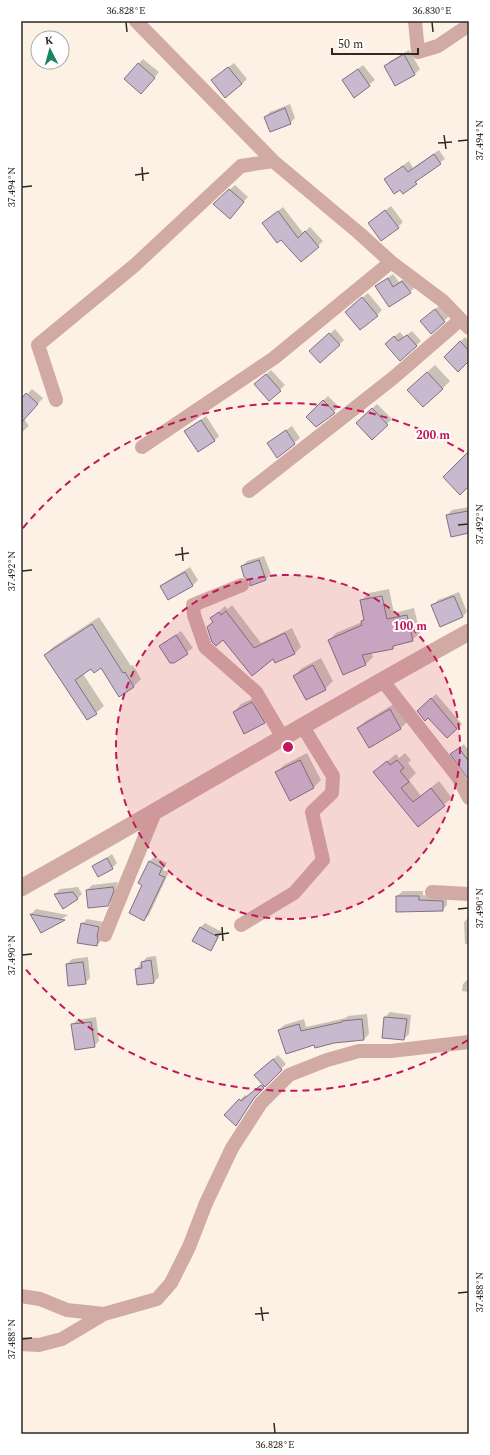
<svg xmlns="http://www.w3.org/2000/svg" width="490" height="1455" viewBox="0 0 490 1455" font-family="Spectral,serif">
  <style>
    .shadow { fill: #0003 }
    .building { fill: #c8b9ce; stroke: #7f7185 }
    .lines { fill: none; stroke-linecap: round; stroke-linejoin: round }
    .minor { stroke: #d1aaa4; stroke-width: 14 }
    .tertiary { stroke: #d1aaa4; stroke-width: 17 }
    .ticks { fill: none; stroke: #302821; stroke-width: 1.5 }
    .ring { fill: none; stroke: #c2185b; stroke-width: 2; stroke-dasharray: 7 5 }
    .centre { fill: #c2185b; stroke: #fff; stroke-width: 2 }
    .ring-label { font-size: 12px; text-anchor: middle; font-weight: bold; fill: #c2185b; stroke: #fff; stroke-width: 4; stroke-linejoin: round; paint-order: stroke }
    .neatline { fill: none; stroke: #302821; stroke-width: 1.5 }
    .ticks-label { font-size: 10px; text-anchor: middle; fill: #302821 }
  </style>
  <rect width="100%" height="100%" fill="#fcf1e4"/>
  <!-- shadow -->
  <path class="shadow" d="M409,50L420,69L415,74L395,84L385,66L390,61Z
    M143,59L159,72L146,88L138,64Z
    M234,63L247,79L242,84L218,75Z
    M363,65L375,80L354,96L343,81Z
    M290,104L295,118L290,123L265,117L270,112Z
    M439,150L445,159L420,177L416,183L400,188L385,179L409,161L413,168Z
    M235,185L248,197L234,212L214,204Z
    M391,206L403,222L398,227L369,223Z
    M283,207L303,233L310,227L323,241L318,246L281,238L263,223Z
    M393,274L399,282L408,277L415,287L410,292L376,286Z
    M368,293L382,310L377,315L351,307Z
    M440,305L449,316L444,321L427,316Z
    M335,329L344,340L339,345L316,346Z
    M412,331L421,341L416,346L391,339L400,332L404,337Z
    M465,337L469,341V360L445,357Z
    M435,365L450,381L442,389L416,382Z
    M271,370L285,385L269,400L260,380Z
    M32,389L43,398L24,419L29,426L21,433V401Z
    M328,396L339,407L316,426L307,417Z
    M377,404L392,419L372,438L357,423Z
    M206,416L219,436L214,441L185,431Z
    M292,426L300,438L277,457L268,443Z
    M469,507V532L451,536L447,515L452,510Z
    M264,556L271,574L266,579L251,584L242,566L247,561Z
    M190,567L198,580L193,585L169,599L162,586L167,581Z
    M389,589L394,613L414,608L420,633L412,640L397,643L393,648L371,652L373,657L366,664L344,673L329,640L336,633L362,622L365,618L361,601L369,593Z
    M459,592L467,612L462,617L433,605L438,600Z
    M232,605L261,643L292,628L301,647L295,653L276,662L274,657L252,674L211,619L225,606L228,609Z
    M99,617L131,666L133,665L141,679L134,686L120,695L102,667L91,668L83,674L104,706L96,713L45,655L53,647Z
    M181,631L193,648L173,662L160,646Z
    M321,658L333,681L325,689L294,676L302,668Z
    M436,694L462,724L447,737L428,717L423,706Z
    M260,695L272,715L264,723L234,712L241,704Z
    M397,702L408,721L401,728L369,747L358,728L366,721Z
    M464,744L469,751V778L452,754Z
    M307,753L321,780L314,787L276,773L284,765Z
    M405,753L411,760L408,763L416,773L409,780L421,796L439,781L452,798L418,826L374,772L396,754L399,758Z
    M112,854L117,863L112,868L93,867Z
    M154,857L167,863L163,870L169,872L149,915L144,920V884L149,862Z
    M118,882L113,900L107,905L87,890L92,885Z
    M78,887L82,894L77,899L55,894L60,889Z
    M403,891H423V895L447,896V905L442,910L397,896Z
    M36,909L68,915L41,932L31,914Z
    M469,917V944H465L464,922Z
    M87,919L104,922L102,940L97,945L82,924Z
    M205,923L222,932L211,950L200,928Z
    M156,956L159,977L154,982L136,969L147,957Z
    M88,957L90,978L85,983L67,964L72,959Z
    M468,979L469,992L462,991L463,984Z
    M390,1012L411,1015L409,1034L404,1039L385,1017Z
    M367,1014L369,1034L364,1039L315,1044L279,1030L284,1025L304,1019L306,1027L346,1018L348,1016Z
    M96,1017L99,1041L94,1046L72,1025L77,1020Z
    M278,1055L286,1064L259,1092L236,1125L225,1115L245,1095L247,1096L263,1084L260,1070Z"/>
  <!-- building -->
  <path class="building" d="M404,54L415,75L395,86L384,66Z
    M138,63L155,78L141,94L124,79Z
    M228,67L242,84L225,98L211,80Z
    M358,69L370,86L354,98L342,80Z
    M285,108L291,124L270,132L264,117Z
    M434,154L441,164L415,182L417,184L403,194L400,190L394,194L384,179L403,166L408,172Z
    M229,189L244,202L230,219L213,204Z
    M385,210L399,228L381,241L368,223Z
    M278,211L298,238L305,231L319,247L301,262L281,240L277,243L262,223Z
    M388,278L393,287L402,281L411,293L389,307L375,286Z
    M362,297L378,316L360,330L345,312Z
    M435,309L445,322L431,334L420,321Z
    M329,333L340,345L320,363L309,351Z
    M407,335L417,346L400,361L385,344L394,336L398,341Z
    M460,341L469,351V361L458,372L444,357Z
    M427,372L443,389L423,407L407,390Z
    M266,374L281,391L269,401L254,384Z
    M26,393L38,404L21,423V399Z
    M323,400L335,413L316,427L306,417Z
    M372,408L388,425L372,440L356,423Z
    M201,420L215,441L198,452L184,431Z
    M286,430L295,444L277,458L267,443Z
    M469,451V486L460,495L443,477Z
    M468,511L469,533L451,537L446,515Z
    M259,560L266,580L250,586V581L244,577L241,566Z
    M185,572L193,586L168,600L160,586Z
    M382,596L387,619L407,615L413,641L393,646V649L362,655L366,665L343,675L328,640L362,625L361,621L364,620L360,600Z
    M454,596L463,617L440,627L431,605Z
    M226,611L254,648L285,633L295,654L275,663L273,659L252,676L223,640L216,646L212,642L207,627L213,622L210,618L219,612L221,615Z
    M92,624L123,673L125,672L134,687L119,697L101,668L94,673L91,669L75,680L97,714L87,720L44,655Z
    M176,635L188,654L174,663H170L159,646Z
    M313,665L326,690L306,700L293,676Z
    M431,698L457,729L447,738L428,718L425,721L417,711Z
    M252,702L265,723L244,734L233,712Z
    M390,709L401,729L369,748L357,728Z
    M459,748L469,762V780L450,754Z
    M300,760L314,788L290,801L275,772Z
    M397,760L404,768L400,771L409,782L401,788L413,802L431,788L445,806L418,827L373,772L387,761L390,765Z
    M107,858L113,869L98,877L92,866Z
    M149,861L162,868L159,875L165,877L144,921L129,913L142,885L138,883Z
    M113,887L114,891L108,906L88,908L86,890Z
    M73,892L78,899L63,909L54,894Z
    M396,896H419V900L443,901V911L396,912Z
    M30,914L65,920L41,933Z
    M81,923L99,927L97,936L98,940L97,946L77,943Z
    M200,927L218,937L211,951L192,941Z
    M151,960L154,983L137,985L135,969L142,968L141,962Z
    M83,962L86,984L68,986L66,964Z
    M384,1017L407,1019L404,1040L382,1038Z
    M362,1019L364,1040L334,1043L315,1048L314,1045L286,1054L278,1030L299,1024L301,1031L342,1022V1021Z
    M91,1022L95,1047L75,1050L71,1024Z
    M273,1059L282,1070L265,1087L254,1075Z
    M261,1085L264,1088L254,1098L236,1126L224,1115L239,1099L241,1101Z"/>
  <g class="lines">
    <!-- minor -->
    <path class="minor" d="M136,21L273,161L359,233L391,262L443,301L469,328
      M415,21L418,52L438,46L469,25
      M56,400L38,345L135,265L241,166L273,161
      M142,447L274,358L391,262
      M249,491L393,378L460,320
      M242,585L193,605L194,615L205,647L256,692L283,738
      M382,680L458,777L469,798
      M432,892L469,894
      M241,925L294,893L323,860L312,812L332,793L333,776L303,727
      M105,935L155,812
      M21,1296L40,1299L67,1310L104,1314
      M21,1344L39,1345L62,1339L104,1314L157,1299L171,1283L189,1247L206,1203L232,1148L261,1103L289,1075L327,1060L359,1051H391L469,1042"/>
    <!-- tertiary -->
    <path class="tertiary" d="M21,888C171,804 318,715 469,632"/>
  </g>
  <!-- ticks -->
  <path class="ticks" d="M126,22L127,32M432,22L433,32M444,135L446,149M458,141L468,140M438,143L452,142M142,167L143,181M135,175L149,173M22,187L32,186M458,525L468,524M182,547L183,561M175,555L189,553M22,571L32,570M458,909L468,908M222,927L223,941M215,935L229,933M22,955L32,954M458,1293L468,1292M261,1307L263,1321M255,1314L269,1313M22,1339L32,1338M274,1423L275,1433"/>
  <!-- distance rings -->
  <circle cx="288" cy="747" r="172" fill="#c2185b" fill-opacity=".12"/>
  <g class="ring">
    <circle cx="288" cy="747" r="172"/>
    <path d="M468 1040A344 344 0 0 1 23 966M23 528A344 344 0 0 1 468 454"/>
  </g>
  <circle cx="288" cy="747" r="6" class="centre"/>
  <g class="ring-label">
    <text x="433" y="439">200 m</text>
    <text x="410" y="630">100 m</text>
  </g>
  <!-- border -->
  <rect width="490" height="1455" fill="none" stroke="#ffffff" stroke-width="44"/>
  <!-- north arrow -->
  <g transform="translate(50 50) rotate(354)"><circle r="19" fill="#ffffff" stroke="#aca9a6"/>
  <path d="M0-3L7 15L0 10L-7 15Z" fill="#1b8561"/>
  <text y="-6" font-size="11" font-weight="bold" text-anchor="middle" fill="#302821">K</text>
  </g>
  <!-- scale -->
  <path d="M332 48v6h86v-6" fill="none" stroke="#302821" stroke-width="2"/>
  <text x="338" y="48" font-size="12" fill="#302821" stroke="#ffffff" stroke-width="3" paint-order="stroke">50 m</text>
  <rect x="22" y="22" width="446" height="1411" class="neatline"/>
  <g class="ticks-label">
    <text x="126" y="14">36.828°E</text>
    <text x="432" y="14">36.830°E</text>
    <text transform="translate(479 140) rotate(-90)" y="4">37.494°N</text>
    <text transform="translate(11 187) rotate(-90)" y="4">37.494°N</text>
    <text transform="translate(479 524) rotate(-90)" y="4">37.492°N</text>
    <text transform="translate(11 571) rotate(-90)" y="4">37.492°N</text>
    <text transform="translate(479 908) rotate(-90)" y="4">37.490°N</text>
    <text transform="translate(11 955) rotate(-90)" y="4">37.490°N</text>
    <text transform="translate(479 1292) rotate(-90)" y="4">37.488°N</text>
    <text transform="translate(11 1339) rotate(-90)" y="4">37.488°N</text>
    <text x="275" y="1448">36.828°E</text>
  </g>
</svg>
